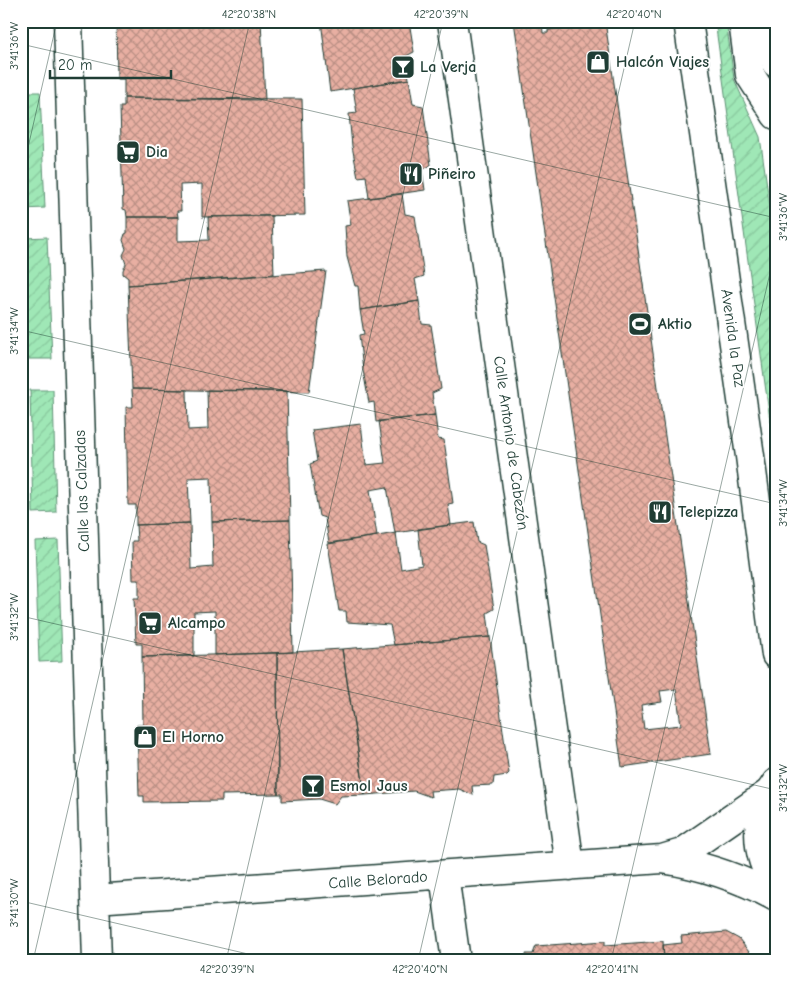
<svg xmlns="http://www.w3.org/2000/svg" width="797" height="982" viewBox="0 0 797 982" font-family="'Comic Neue',sans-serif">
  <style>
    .garden { fill: url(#garden-furrows); stroke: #5f9275 }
    .building { fill: url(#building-cross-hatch); stroke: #1f3d34; fill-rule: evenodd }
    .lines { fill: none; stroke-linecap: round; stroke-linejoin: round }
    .minor-casing { stroke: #1f3d34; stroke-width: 31 }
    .major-casing { stroke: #1f3d34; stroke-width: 31 }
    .minor { stroke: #fff; stroke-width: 28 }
    .major { stroke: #fff; stroke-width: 28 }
    .ticks { fill: none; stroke: #1f3d34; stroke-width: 1; stroke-opacity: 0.45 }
    .labels { text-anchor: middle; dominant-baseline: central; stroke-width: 4; stroke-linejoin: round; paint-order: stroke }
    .poi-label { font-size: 16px; font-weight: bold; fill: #1f3d34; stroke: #fff; text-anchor: start }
    .street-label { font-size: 16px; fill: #1f3d34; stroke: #fff }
    .neatline { fill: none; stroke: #1f3d34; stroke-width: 2 }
    .ticks-label { font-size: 12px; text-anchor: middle; fill: #1f3d34 }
  </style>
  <defs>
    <pattern id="garden-furrows" width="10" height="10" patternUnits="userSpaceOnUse" patternTransform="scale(1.25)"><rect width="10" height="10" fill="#9fe7b6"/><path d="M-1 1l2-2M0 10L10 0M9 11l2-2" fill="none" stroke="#88c79d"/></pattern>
    <pattern id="building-cross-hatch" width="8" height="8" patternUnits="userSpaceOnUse" patternTransform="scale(1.25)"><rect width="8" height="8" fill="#e8afa2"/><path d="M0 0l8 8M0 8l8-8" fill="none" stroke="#bb9085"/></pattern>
  </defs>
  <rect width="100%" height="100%" fill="#fff"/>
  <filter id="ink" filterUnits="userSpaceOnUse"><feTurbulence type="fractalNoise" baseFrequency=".02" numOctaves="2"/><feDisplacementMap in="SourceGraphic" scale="10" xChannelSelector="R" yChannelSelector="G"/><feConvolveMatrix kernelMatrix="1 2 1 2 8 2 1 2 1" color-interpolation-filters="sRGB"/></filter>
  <g filter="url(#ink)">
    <!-- garden -->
    <path class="garden" d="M715,21H726L734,79L760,137L776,249V464Z
      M21,92H40L45,208L22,209Z
      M47,237L52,359H27L24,238Z
      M30,390H53L56,512L33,513Z
      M58,540L62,661L39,662L35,541Z"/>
    <!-- building -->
    <path class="building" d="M116,21H261L265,100L124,98V79H117Z
      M321,21H409L414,52L406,56L409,79L330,92Z
      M514,21H542L543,33H548V30L565,28L564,21H605L711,754L622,767ZM676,689L681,725L644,729L641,705L662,702L660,691Z
      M409,79L413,104L423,106L431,165L422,170L425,190L369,198L366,176L358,177L352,146L349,114L357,113L353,88Z
      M124,98L302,99L305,215L202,217V184L180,185L181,211H177L178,217H127L126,210L123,209L120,107H124Z
      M402,194L405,214L415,216L424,276L415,279L419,301L360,310L358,286H355L347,257L345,226L351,225L347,201Z
      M272,216L274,274L128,285V278L123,274V270L126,264L123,255L126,249L123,240L125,234L127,233V217H178V241L209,240L208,217Z
      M326,271L309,392L132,389L128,285Z
      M419,301L422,324L431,325L441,389L432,393L435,415L376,422L374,402L369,403L363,370L359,335L364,334L360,310Z
      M132,389L187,390L188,430L208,429L207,390L287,391L290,520L212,522L211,477L188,478L190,523L136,525V505H128L126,407H133Z
      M435,415L438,439L444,440L453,503L448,504L451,525L395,533L387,487L370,490L377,536L329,543L325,518L319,516L310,464L317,461L312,430L361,424L366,465L385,463L379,421Z
      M290,520L293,652L215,655V611L194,612V656L142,657V644H136L134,598H139V580H133L132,541H137L136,525L190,523L191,569L213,567L212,522Z
      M474,522L477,542L484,545L494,609L487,613L490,637L394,645L390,625L347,622L346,611H339L328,544L396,533L401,569L422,565L418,529Z
      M490,637L508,767L509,773L507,775L494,777L493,785L472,786L473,795L459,789L430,791L431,797L414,791L365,795L342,649Z
      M342,649L365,795L341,796L335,804L319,799L282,801V794H278L277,653Z
      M277,653L278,794L222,795V801L144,802V796H139L137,725H143L142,657Z
      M726,932L739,939L749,952L750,961H664L663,945L682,943L681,936Z
      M605,941V945L663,941L664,961H527L526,954H533L536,946Z"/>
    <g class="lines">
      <!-- minor casing -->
      <g class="minor-casing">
        <path id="minor" d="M68,21L97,961
          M452,21L570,866
          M743,21L750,75L776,115
          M662,859L682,853L769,793
          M444,875L456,961
          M95,899L662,859C702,865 740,878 776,897"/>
      </g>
      <!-- major casing -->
      <g class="major-casing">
        <path id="major" d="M688,21L750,456L776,655
          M770,21L776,63
          M776,783C753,816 754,853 776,887"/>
      </g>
      <!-- minor -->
      <use href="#minor" class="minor"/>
      <!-- major -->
      <use href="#major" class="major"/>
    </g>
  </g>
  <!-- ticks -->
  <path class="ticks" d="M21,44L776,218M21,178L57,21M21,330L776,504M21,616L776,790M21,901L278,961M33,961L250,21M226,961L443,21M418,961L635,21M611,961L776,247"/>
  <!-- icons -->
  <defs>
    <g id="shop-square" transform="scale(1.25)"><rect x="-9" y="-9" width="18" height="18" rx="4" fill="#1f3d34" stroke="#fff"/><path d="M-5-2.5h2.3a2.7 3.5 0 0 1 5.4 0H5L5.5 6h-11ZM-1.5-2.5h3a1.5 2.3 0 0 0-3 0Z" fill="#fff"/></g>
    <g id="bar-square" transform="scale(1.25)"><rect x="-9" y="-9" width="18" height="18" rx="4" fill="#1f3d34" stroke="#fff"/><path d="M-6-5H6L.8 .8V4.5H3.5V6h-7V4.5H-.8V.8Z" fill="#fff"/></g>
    <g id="supermarket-square" transform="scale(1.25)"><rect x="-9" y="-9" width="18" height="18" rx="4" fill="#1f3d34" stroke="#fff"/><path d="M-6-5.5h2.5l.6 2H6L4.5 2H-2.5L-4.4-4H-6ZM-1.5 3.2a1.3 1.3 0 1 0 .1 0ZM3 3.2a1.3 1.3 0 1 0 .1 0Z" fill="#fff"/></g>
    <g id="restaurant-square" transform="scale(1.25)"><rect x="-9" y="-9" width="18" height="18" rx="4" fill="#1f3d34" stroke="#fff"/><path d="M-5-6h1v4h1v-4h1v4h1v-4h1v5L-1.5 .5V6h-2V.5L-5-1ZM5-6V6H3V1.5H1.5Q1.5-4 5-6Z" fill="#fff"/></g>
    <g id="stadium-square" transform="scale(1.25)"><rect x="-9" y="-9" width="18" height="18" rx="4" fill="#1f3d34" stroke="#fff"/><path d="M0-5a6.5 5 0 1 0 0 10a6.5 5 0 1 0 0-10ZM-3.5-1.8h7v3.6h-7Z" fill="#fff"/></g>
  </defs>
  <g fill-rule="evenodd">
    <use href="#shop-square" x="598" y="62"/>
    <use href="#bar-square" x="403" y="67"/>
    <use href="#supermarket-square" x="128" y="152"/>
    <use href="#restaurant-square" x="411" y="174"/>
    <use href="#stadium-square" x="640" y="324"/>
    <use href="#restaurant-square" x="660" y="512"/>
    <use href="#supermarket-square" x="150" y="623"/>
    <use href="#shop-square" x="145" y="737"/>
    <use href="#bar-square" x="313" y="786"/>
  </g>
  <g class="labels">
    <!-- poi labels -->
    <g class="poi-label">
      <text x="616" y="62">Halcón Viajes</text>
      <text x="420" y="67">La Verja</text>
      <text x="146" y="152">Dia</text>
      <text x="428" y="174">Piñeiro</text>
      <text x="658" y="324">Aktio</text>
      <text x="678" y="512">Telepizza</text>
      <text x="168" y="623">Alcampo</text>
      <text x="162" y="737">El Horno</text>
      <text x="330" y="786">Esmol Jaus</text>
    </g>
    <!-- street labels -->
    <g class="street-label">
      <text transform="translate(733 338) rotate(82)">Avenida la Paz</text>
      <text transform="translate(511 443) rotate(82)">Calle Antonio de Cabezón</text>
      <text transform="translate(82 491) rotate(-92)">Calle las Calzadas</text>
      <text transform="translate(378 880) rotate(-4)">Calle Belorado</text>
    </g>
  </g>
  <!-- margin -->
  <rect width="797" height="982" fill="none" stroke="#fff" stroke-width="55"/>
  <!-- scale -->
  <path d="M50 70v8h121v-8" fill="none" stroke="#1f3d34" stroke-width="2.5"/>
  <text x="58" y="70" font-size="15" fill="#1f3d34" stroke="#ffffff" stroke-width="4" paint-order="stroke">20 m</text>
  <rect x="28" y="28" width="742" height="926" class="neatline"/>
  <g class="ticks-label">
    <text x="249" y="18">42°20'38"N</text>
    <text x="441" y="18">42°20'39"N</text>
    <text x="634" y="18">42°20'40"N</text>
    <text transform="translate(14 46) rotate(-90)" y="4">3°41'36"W</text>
    <text transform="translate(783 217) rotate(-90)" y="4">3°41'36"W</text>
    <text transform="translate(14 331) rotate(-90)" y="4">3°41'34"W</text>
    <text transform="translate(783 503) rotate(-90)" y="4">3°41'34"W</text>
    <text transform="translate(14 617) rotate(-90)" y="4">3°41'32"W</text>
    <text transform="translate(783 788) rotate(-90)" y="4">3°41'32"W</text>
    <text transform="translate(14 903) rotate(-90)" y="4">3°41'30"W</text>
    <text x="227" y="973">42°20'39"N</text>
    <text x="420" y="973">42°20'40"N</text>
    <text x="612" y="973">42°20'41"N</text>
  </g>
</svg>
